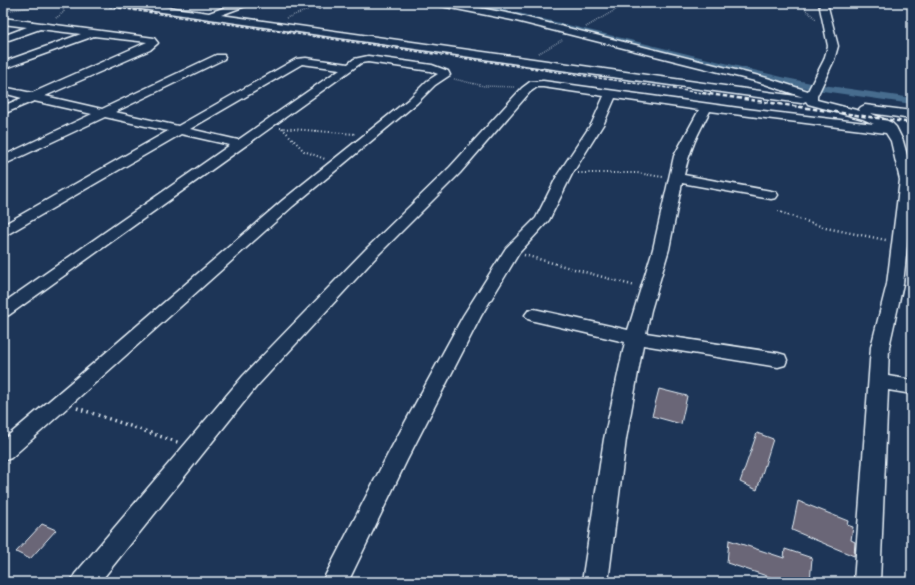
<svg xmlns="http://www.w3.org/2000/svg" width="915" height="585" viewBox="0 0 915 585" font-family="Delius,sans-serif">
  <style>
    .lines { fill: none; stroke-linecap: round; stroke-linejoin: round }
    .canal { fill: #466c8e; fill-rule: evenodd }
    .building { fill: #6b6677; stroke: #e8f1f8 }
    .minor-casing { stroke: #e8f1f8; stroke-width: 3 }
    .path-far3 { stroke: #e8f1f8; stroke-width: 1.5; stroke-dasharray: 0.5 1.5; stroke-linecap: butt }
    .path-far2 { stroke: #e8f1f8; stroke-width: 2; stroke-dasharray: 1 2.5; stroke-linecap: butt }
    .path-far1 { stroke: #e8f1f8; stroke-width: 2.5; stroke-dasharray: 1 3; stroke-linecap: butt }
    .path { stroke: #e8f1f8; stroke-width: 3.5; stroke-dasharray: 1.5 4; stroke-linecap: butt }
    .minor { fill: #1d3557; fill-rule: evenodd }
    .rail-far1 { stroke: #e8f1f8; stroke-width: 1.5; stroke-dasharray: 3.5 1.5; stroke-linecap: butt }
    .rail { stroke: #e8f1f8; stroke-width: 2.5; stroke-dasharray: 4.5 2.5; stroke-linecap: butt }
  </style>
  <rect width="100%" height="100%" fill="#1d3557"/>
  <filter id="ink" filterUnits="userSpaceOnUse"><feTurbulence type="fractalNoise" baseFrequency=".025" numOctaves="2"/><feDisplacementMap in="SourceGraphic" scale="8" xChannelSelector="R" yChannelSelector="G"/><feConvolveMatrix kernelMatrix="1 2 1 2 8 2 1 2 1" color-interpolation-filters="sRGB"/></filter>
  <g filter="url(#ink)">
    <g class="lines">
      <!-- canal -->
      <path class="canal" d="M464,3H477L786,78L816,84L912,98V104L816,90L786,84L465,5Z"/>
    </g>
    <!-- building -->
    <path class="building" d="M659,389L687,396L681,424L652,416Z
      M757,433L773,439L757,490L740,482Z
      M798,501L848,521L847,525L853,527L851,540L855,542L854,556L792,530Z
      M42,524L56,530L30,559L16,552Z
      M729,540L784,558L785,549L812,558L810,582H785L727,563Z"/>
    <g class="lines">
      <!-- minor casing -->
      <g class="minor-casing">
        <path id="minor" d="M117,3H139L209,13L237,3H249L248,5L221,15L803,97L759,82L512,20L441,6L437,3H453L512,14L767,78L808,91L824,60L828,46L819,3H827L838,46L834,60L817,96V100L860,111L859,109L861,107L865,105L912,111V119L870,113L892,123L896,127L903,141L912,173V199L903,284L889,347L888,376L912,380V394L888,390L880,582H854L871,347L887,284L900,180L891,141L886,133L710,111C698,133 689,151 684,175L771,191L776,192L778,195L776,198L771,199L682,183L669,249L651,310L646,333L778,353L785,355L787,360L785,365L778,367L643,345L626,439L608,582H582L604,439L625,342L534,321L528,319L525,315L528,311L534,309L628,330L653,249L674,156L699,110L615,98L604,123L572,174L549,220L519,253L481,316L407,460L348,582H322L388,454L463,316L506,248L536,218L558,174L592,123L604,96L543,87H537L530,92L460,173L378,255L257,386L100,582H71L75,574L243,376L366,249L450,167L522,88L530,82L543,81L746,109L874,124L863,119L808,104L806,101L801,103L539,67L121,6Z
          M309,3H322L323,5L319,8Z
          M3,18L154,38L158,43L150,50L45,96L102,109L216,55H224L225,57L224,59L115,112L178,126L296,59L306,58L348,64L354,59L368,56L432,65L448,71L450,75L435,85L417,103L293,206L11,458L3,461V440L102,356L283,200L409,99L427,81L438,74L430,71L368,62L361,63L9,315L3,317V303L230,145L181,134L8,234L3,236V225L168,131L105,117L3,165V156L92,114L34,101L3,114V106L22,98L3,93V87L32,93L147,42L94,36L3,69V62L81,34L40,29L3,42V36L27,27L3,24ZM302,64L340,69L238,140L190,129Z"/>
      </g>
      <!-- path-far3 -->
      <path class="path-far3" d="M803,3L806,10L816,19
        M3,11L64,3
        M56,18L64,12L62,4
        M286,18L308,10
        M586,27L617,9L624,3
        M539,53L562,40
        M454,79L484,86L515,87"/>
      <!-- path-far2 -->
      <path class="path-far2" d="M280,128L355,134
        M282,128L304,151L325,159
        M578,173H637L663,177
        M778,211L791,216"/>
      <!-- path-far1 -->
      <path class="path-far1" d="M788,215L826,228L886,240
        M524,255L635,286"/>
      <!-- path -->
      <path class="path" d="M77,408L180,443"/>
      <!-- minor -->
      <use href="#minor" class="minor"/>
      <!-- rail-far1 -->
      <path class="rail-far1" d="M84,3L709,94"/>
      <!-- rail -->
      <path class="rail" d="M702,93L912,123"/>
    </g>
  </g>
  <!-- margin -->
  <rect width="915" height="585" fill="none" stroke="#1d3557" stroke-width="16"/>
  <rect x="8" y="8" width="899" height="569" fill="none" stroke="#e8f1f8" stroke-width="1.5" filter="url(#ink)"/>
</svg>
